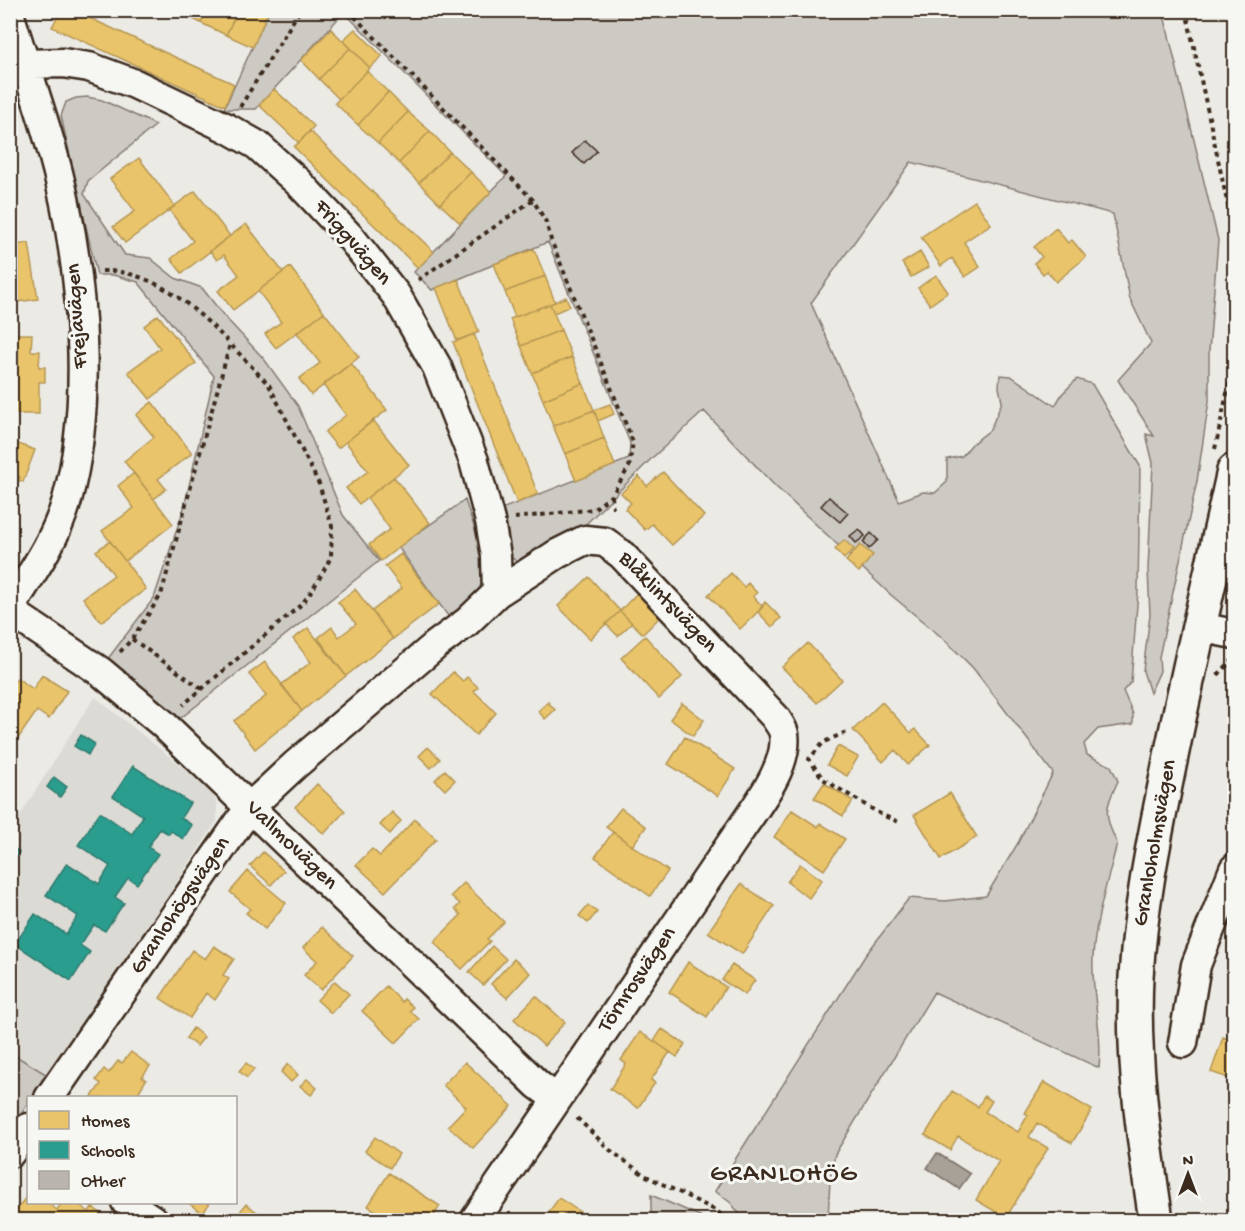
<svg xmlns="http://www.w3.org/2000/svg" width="1245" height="1231" viewBox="0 0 1245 1231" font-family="'Gochi Hand',sans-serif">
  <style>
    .built { fill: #dcdad4 }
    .green { fill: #cdcac4; stroke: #847a71; stroke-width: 1.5 }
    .water { fill: #a8a198; stroke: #7c7167; stroke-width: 1.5 }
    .homes { fill: #e9c46a; stroke: #b59653; stroke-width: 1.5 }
    .schools { fill: #2a9d8f; stroke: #2f7a6d; stroke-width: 1.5 }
    .building { fill: #bab4ae; stroke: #3b2a1e; stroke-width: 1.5 }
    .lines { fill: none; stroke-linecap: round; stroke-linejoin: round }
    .street-casing { stroke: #3b2a1e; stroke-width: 33 }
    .secondary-casing { stroke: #3b2a1e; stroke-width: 38 }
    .path { stroke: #3b2a1e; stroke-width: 4; stroke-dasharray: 4.5 4.5; stroke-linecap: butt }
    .street { stroke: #f6f6f2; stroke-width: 28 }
    .secondary { stroke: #f6f6f2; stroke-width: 33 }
    .labels { text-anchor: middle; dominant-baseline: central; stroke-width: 6; stroke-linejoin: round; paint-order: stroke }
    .street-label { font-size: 22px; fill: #3b2a1e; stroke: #f6f6f2 }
    .quarter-label { font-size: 26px; letter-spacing: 1.5px; fill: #3b2a1e; stroke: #f6f6f2 }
  </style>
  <rect width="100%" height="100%" fill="#ebeae5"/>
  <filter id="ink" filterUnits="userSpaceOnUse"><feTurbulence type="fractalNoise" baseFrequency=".0167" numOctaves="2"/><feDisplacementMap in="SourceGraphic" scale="12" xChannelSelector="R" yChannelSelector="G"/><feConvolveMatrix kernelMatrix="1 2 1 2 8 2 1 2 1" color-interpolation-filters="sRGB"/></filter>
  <g filter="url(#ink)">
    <!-- built -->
    <path class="built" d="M95,697L209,788L217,803V821L49,1076L11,1053L10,832L75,727Z"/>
    <!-- green -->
    <path class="green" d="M269,11H1163L1218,240L1209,351V401L1197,481L1159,657L1160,671L1150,693L1143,671L1150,615L1148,569L1153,463L1146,434L1154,436L1118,380L1151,343L1130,299L1113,214L911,162L811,303L899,501L923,492L935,493L947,482V459L962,456L972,444L990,430L1002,402L999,387L1000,375L1011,376L1055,406L1062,394L1077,379L1092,384L1140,466L1138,591L1131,682L1123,691L1133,714V724L1098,729L1084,744L1087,755L1111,766L1118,781C1105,809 1103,815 1117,843C1108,881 1095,919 1093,957C1091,994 1103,1031 1099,1068L934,992L835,1154L830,1179L828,1220H744L731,1203L715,1191L865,956L909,898L945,901L986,896L1018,843L1053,773L973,668L945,640L891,595L774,485L704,411L653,457L581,529L532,562H517L510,556L499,510L629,459L630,443L548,242L432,290L414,272L506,176L344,12L256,109H224Z
      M87,97L102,100L156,125L88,181L84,194L125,255L150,258L175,278L202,288L224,316L264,359L298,406L343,515L379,561L177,721L107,660L154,598L184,508L214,376L138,282L113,275H97L61,116L66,102L76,98Z
      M465,500C473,527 495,570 475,596C468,605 459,612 451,620L398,547Z
      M11,1053L49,1076L33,1097L28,1098V1104L11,1129Z
      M651,1195L700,1216L705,1220H659L651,1212Z"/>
    <!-- water -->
    <path class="water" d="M937,1153L970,1174L959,1189L927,1168Z"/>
    <!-- homes -->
    <path class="homes" d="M61,10H72L234,84L225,106L52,27Z
      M174,10H206L201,23Z
      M206,10H238L226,35L201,23Z
      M238,10H269L253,47L226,35Z
      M331,29L350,48L319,79L301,60Z
      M355,29L382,56L370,68L343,40Z
      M350,48L370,68L339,99L319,79Z
      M367,71L388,92L358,125L335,103Z
      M274,89L314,126L299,143L259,105Z
      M388,92L408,112L378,143L358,125Z
      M408,112L430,131L399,163L378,143Z
      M310,131L434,252L418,268L294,147Z
      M430,131L450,152L419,183L399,163Z
      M450,152L471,172L440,204L419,183Z
      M139,158L175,206L125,243L113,227L135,211L110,179Z
      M10,164L17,188L10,190Z
      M471,172L491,192L460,223L440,204Z
      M195,191L230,236L182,273L171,259L193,241L169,210Z
      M975,201L991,224L964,242L980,267L965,277L952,258L941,266L921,237Z
      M246,224L283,272L233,310L218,291L239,275L224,255L217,260L210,251Z
      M10,228H12L15,245L29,243L38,299L10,303Z
      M1056,228L1068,243L1072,240L1086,257L1056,282L1047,271L1043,274L1034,263L1042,257L1034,247Z
      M534,249L545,276L505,292L494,264Z
      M920,252L929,267L911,277L902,263Z
      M290,267L324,312L276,348L265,334L281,322L258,291Z
      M936,275L948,292L930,305L918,288Z
      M545,276L555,302L515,317L505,292Z
      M458,279L479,332L457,341L436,288Z
      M566,297L570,306L554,313L550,304Z
      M550,304L561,330L521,346L510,319Z
      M324,312L359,357L311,395L299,379L320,363L297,333Z
      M158,315L196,363L150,399L128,372L160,348L144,326Z
      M561,330L572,357L532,373L521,346Z
      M10,334H32L31,351H40L39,367H45V382H39V414H10Z
      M474,334L538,494L517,503L453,342Z
      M572,357L583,383L543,400L532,373Z
      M351,363L387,410L338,448L325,432L346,415L323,385Z
      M583,383L594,410L553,426L543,400Z
      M152,402L192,453L158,479L166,489L154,499L124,461L154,437L136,415Z
      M610,404L614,414L598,421L594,410Z
      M594,410L604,438L565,454L553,426Z
      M373,420L409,465L359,504L346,488L368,471L346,442Z
      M604,438L615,465L576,481L565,454Z
      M10,441L35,450L23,482L19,480L20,477L10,473Z
      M663,472L704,516L672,545L652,524L645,530L625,509L631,503L621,493L639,476L647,486Z
      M10,473L20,477L11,501L15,502L10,514Z
      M134,473L173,524L125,561L102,531L134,508L118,486Z
      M394,477L430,523L381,561L369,545L390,529L367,498Z
      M844,540L854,549L844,559L835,549Z
      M110,541L146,589L101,622L83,598L114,575L96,551Z
      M860,545L873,555L859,572L846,561Z
      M401,554L439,604L393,639L372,611L402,588L385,566Z
      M731,573L744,587L748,583L757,593L753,596L763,607L740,629L708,595Z
      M589,577L620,611L590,639L558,606Z
      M355,589L393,639L346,676L318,638L332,627L339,637L356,624L338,602Z
      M638,592L661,616L643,634L620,611Z
      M765,602L781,618L772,627L758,612Z
      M620,611L632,623L618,636L606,624Z
      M308,628L346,676L302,711L281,685L311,662L293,639Z
      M645,636L682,677L659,699L621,658Z
      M808,643L842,680L817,703L782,667Z
      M265,662L302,711L255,749L234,721L266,696L249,674Z
      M453,672L463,681L467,677L478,687L474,691L496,713L476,735L432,694Z
      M42,675L67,691L49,719L37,711L10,750V688L17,678L33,689Z
      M548,702L555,710L545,719L538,711Z
      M882,702L911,733L915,729L930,745L908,765L895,750L883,762L853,730Z
      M682,703L704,720L693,736L670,719Z
      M685,737L735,769L718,796L668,764Z
      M838,746L858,757L847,776L827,765Z
      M428,747L440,759L431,768L419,756Z
      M445,770L455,780L445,790L435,780Z
      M824,783L853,801L843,816L814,798Z
      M317,784L345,811L324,834L295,807Z
      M950,793L977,837L941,859L914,815Z
      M621,808L646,827L632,846L606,827Z
      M792,810L818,827L820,823L845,839L824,870L774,837Z
      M392,812L401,821L390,834L380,825Z
      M415,819L436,839L385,892L356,865L372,849L380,856Z
      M613,832L668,871L650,896L595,857Z
      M263,852L284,871L271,885L250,866Z
      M800,864L822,880L809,898L787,882Z
      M248,871L286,903L265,929L246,913L250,909L230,892Z
      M464,883L504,922L487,939L490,941L462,969L434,942L461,915L455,909L460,904L451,896Z
      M741,884L774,906L742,954L708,932Z
      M588,905L597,912L588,923L579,916Z
      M322,927L353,956L321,990L304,975L317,961L303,948Z
      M214,946L234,959L223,975L229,979L215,1000L206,993L190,1018L160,998L192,950L205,959Z
      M492,946L506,959L483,985L469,972Z
      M514,959L530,973L507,998L491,984Z
      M688,962L726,987L707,1017L669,992Z
      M732,965L755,980L745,995L722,980Z
      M335,981L349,994L331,1013L317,1000Z
      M386,986L402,1002L404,999L413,1007L410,1011L419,1019L396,1043L362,1011Z
      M536,996L565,1022L544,1046L514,1019Z
      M193,1028L204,1037L197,1046L186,1038Z
      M662,1029L685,1044L677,1057L654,1041Z
      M640,1032L670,1052L651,1080L655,1083L638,1108L610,1089L626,1064L621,1060Z
      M1223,1037L1234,1041V1080L1211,1072Z
      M131,1052L150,1066L142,1077L146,1080L135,1098H91L101,1084L96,1080L104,1069L109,1073L118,1061L122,1063Z
      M465,1062L512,1106L473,1148L448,1126L466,1107L443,1085Z
      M246,1063L254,1069L247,1078L239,1071Z
      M288,1064L298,1075L291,1082L281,1072Z
      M307,1079L317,1088L311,1095L300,1086Z
      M1044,1082L1092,1110L1072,1143L1037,1123L1029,1137L1048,1148L1006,1218L976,1200L999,1161L958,1136L950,1150L925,1135L952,1091L978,1107L984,1096L992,1101L985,1112L1018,1132L1028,1115L1025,1113Z
      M375,1137L399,1154L390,1168L365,1151Z
      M389,1173L440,1206L431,1220H390L368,1206Z
      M28,1194V1202H46L57,1210L62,1202H76L89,1212L92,1207L105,1216L103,1220H10Z
      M559,1198L592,1220H543Z
      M187,1202H210L203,1214Z
      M246,1204L268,1220H234Z"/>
    <!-- schools -->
    <path class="schools" d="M81,735L95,744L88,755L74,746Z
      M133,766L190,803L181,818L192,825L183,839L171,831L169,834L160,829L148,847L158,854L137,884L128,878L115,897L124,903L105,931L94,925L80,945L90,952L71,981L15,944L35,914L66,934L78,916L46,895L67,863L99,884L110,866L78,845L100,812L132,834L143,816L113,796Z
      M54,777L67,787L60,797L47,787Z
      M10,845L19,852L12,862L10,860Z"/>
    <!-- building -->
    <path class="building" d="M585,140L597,151L584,164L572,153Z
      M829,497L848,513L840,522L821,506Z
      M859,529L865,536L856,543L850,536Z
      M871,533L878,540L869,549L863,542Z"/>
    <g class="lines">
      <!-- street casing -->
      <g class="street-casing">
        <path id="street" d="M10,16C29,78 52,140 65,203C84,295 92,409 67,500C56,540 31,574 10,608
          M25,64L63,63L89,67L135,84L227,128L257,145L299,183L351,238L396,295L437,367L474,461L490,521L496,556L497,593
          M10,611L101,672L162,723L538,1085L557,1099
          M1199,627L1234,634
          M1183,1043L1196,965L1234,869
          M49,1098L250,807L295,765L436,645L467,622L497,593L557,554L585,540L605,542L622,555L775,717C778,722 783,728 784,734C789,766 756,806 739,832L475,1220
          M10,1153L28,1128
          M126,1202L153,1220"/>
      </g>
      <!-- secondary casing -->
      <g class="secondary-casing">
        <path id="secondary" d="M1156,1220C1144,1140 1132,1059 1136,977C1140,908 1154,840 1168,771C1188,671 1212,571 1234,471"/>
      </g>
      <!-- path -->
      <path class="path" d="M348,10L533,200L546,222L551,240L633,442L629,467L612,495L594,509L515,518
        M1186,10L1234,234
        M240,107L300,10
        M102,271C153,269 198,310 230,344
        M418,280L533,200
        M1215,449L1234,361V352
        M612,496L613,508
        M132,639L202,689
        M120,652L132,639L161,595L230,344L269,385L319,484L332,526L331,557L318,581L303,603L183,705
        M1218,675L1231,661
        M846,732L824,742L809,759L823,779L882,815L901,823
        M577,1118L610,1150L644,1175L717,1211L726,1220"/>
      <!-- street -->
      <use href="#street" class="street"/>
      <!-- secondary -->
      <use href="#secondary" class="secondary"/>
    </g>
  </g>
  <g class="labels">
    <!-- street labels -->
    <g class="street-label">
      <text transform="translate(352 243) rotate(49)">Friggvägen</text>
      <text transform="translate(78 316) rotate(-94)">Frejavägen</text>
      <text transform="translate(667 603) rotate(46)">Blåklintsvägen</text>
      <text transform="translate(1156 843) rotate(-80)">Granloholmsvägen</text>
      <text transform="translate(291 846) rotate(44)">Vallmovägen</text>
      <text transform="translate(181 906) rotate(-56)">Granlohögsvägen</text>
      <text transform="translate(638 980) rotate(-56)">Törnrosvägen</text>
    </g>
    <!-- quarter labels -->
    <g class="quarter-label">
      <text x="784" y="1175">GRANLOHÖG</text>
    </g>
  </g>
  <!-- margin -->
  <rect width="1245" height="1231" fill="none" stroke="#f6f6f2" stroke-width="36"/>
  <rect x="18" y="18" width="1209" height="1195" fill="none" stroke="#3b2a1e" stroke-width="2" filter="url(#ink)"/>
  <!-- legend -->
  <rect x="27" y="1096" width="210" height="108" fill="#f6f6f2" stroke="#aba49d" stroke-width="1.5"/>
  <rect x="39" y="1111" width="30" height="18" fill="#e9c46a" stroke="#aba49d" stroke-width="1.5"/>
  <text x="81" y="1126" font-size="18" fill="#3b2a1e">Homes</text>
  <rect x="39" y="1141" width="30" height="18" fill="#2a9d8f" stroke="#aba49d" stroke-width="1.5"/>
  <text x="81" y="1156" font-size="18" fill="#3b2a1e">Schools</text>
  <rect x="39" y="1171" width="30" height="18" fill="#bab4ae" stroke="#aba49d" stroke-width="1.5"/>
  <text x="81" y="1186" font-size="18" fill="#3b2a1e">Other</text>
  <!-- north arrow -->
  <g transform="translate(1188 1174)" stroke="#f6f6f2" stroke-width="4.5" paint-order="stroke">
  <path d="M0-4.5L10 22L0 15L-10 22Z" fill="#3b2a1e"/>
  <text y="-9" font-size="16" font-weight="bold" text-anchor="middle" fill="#3b2a1e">N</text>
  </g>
</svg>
